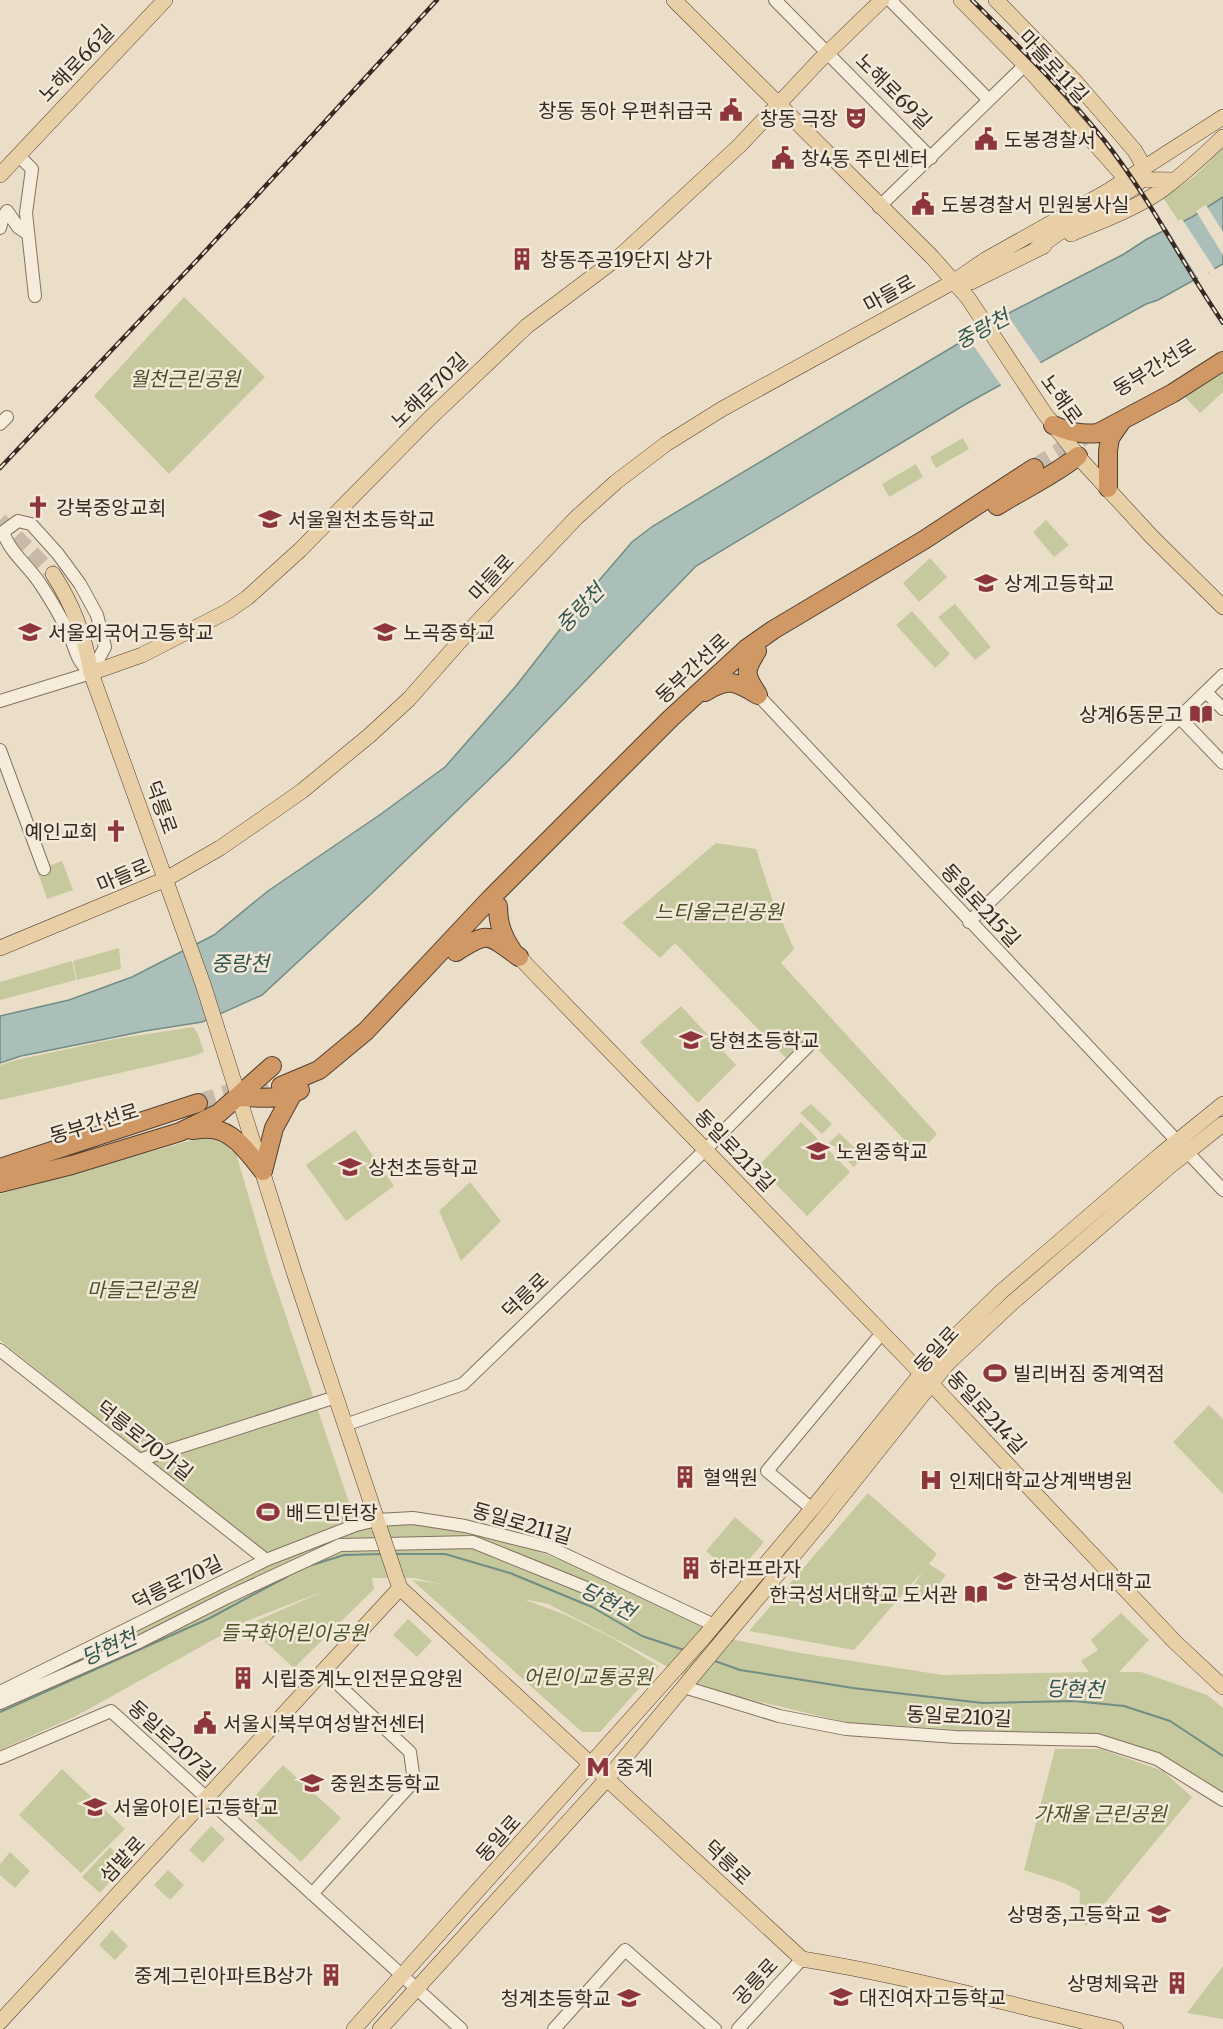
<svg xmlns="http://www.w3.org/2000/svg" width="1223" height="2029" viewBox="0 0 1223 2029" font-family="Merriweather,'Noto Sans KR',serif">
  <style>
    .green { fill: #c6c89e }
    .water { fill: #aabfb7; stroke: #718d84; stroke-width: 1.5 }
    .pier { fill: #ebdec9 }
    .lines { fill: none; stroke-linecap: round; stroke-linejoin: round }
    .stream { stroke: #718d84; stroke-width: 2 }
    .major-tunnel { stroke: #c7baa8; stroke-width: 15; stroke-dasharray: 15 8; stroke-linecap: butt }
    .highway-tunnel { stroke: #c7baa8; stroke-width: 18; stroke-dasharray: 18 9; stroke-linecap: butt }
    .minor-casing { stroke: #857160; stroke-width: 14 }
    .major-casing { stroke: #544033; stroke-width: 16 }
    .highway-casing { stroke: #544033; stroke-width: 20 }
    .minor { stroke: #f6ecdc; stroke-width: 12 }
    .major { stroke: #e9cfa6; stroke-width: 15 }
    .highway { stroke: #d09864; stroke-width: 18 }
    .rail-casing { stroke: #372a22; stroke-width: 4.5 }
    .rail { stroke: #f3e9d8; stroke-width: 2; stroke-dasharray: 7; stroke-linecap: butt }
    .major-bridge-casing { stroke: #544033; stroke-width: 16; stroke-linecap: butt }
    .major-bridge { stroke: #e9cfa6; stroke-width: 15 }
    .labels { text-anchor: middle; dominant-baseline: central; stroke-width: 5; stroke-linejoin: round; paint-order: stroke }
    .street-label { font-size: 20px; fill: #372a22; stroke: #f3e9d8 }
    .poi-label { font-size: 20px; fill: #372a22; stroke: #f3e9d8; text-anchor: start }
    .park-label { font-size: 20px; font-style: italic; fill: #4b522a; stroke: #f3e9d8 }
    .water-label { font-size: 21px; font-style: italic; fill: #335550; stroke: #f3e9d8 }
  </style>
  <rect width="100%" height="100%" fill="#ebdec9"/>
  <!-- green -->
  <path class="green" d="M1223,148V197L1180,223L1163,198L1195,176Z
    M184,297L265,377L169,474L94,396Z
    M1223,369V392L1200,413L1184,396Z
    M963,438L969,449L936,468L930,457Z
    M916,464L923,477L889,497L882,484Z
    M1046,520L1069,545L1054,557L1033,532Z
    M930,558L947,577L919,602L903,583Z
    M955,604L991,647L975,660L938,617Z
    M912,611L950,654L935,668L896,625Z
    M716,843L756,849L771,896L794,949L781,963L937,1134L918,1154L807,1038L786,1058L675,943L660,958L622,923Z
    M62,861L73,890L47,899L37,870Z
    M119,948L121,969L77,980L73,961Z
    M72,961L76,980L0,1000V982Z
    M681,1006L736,1065L698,1103L640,1042Z
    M193,1027L198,1034L204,1052L190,1057L0,1100V1065L16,1060L115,1039Z
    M811,1104L832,1124L822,1134L800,1113Z
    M801,1122L850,1172L807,1216L758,1166Z
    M355,1130L394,1186L346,1221L306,1165Z
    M839,1133L863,1156L854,1167L829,1143Z
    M207,1136L229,1146L230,1150L236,1153L270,1269L354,1517L272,1558L0,1340V1194Z
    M470,1182L501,1221L461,1261L439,1211Z
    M1209,1405L1223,1419V1494L1173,1442Z
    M868,1493L937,1554L929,1564L946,1575L925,1602L910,1591L923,1571L854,1650L749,1631Z
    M735,1517L764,1542L735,1576L706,1551Z
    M417,1523L523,1545L600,1576L721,1637L800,1653L943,1675L1089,1672L1081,1661L1098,1650L1091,1640L1121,1613L1149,1640L1119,1672H1141L1207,1695L1223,1708V1797L1162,1754L1122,1744L926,1727L849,1723L706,1689L643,1653L548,1604L523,1599L566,1615L612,1638L659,1666L600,1732H582L412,1580L442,1584L414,1578H372L374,1589L294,1668L247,1625L329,1589L247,1621L76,1716L0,1750V1698L268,1564L368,1526Z
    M408,1619L432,1641L417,1657L393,1635Z
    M1055,1749H1101L1163,1771L1192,1797L1086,1926L1079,1916L1080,1891L1064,1883L1024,1870Z
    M283,1765L341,1818L301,1862L243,1809Z
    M62,1769L125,1829L81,1873L19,1815Z
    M211,1826L225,1839L203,1863L189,1850Z
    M110,1847L127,1863L100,1893L82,1877Z
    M10,1852L30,1871L15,1888L0,1875V1864Z
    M168,1870L184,1885L170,1900L154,1885Z
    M112,1930L128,1946L115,1960L99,1945Z
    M1223,1966V2019L1187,2013Z"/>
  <!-- water -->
  <path class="water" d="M1223,197V264L1158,300L1146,304L966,404L696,566L509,760L371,894L262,995L202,1022L145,1031L21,1056L0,1063V1016L69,1000L132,977L214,935L268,891L381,814L445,767L516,686L590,591L632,542L653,526L1011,312L1124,254L1147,239L1192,217Z"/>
  <!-- pier -->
  <path class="pier" d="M1206,205L1223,232V255L1196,211Z
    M1182,219L1216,271L1211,274L1208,272L1209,275L1200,281L1166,227Z
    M1005,312L1042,365L1003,388L966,335Z"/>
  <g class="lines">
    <!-- stream -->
    <path class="stream" d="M395,1554H445L510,1573L592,1607L642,1636L684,1650
      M312,1565L344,1555L383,1554
      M712,1660L740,1670L853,1688L983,1703L1074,1701L1124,1706L1170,1721L1223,1756
      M0,1712L210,1618L288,1576"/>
    <!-- major-tunnel -->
    <path class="major-tunnel" d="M0,520L53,574"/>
    <!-- highway-tunnel -->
    <path class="highway-tunnel" d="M1034,468L1083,437
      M198,1103L275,1079"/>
    <!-- minor casing -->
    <g class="minor-casing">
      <path id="minor" d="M775,0L931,158
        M890,0L989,100
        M19,156L32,169L26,213L35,296
        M879,207L1025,65
        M0,228L3,217L7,211L18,227L28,234
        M0,424L7,417
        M18,521L31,524L58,554L80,584L97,615L105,647L91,673C75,659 77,652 69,634C61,617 51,600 41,585C29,566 10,553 3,532Z
        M1206,692L1223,709
        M758,695L1223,1190
        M0,701L91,673
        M1180,718L1223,763
        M0,750L44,869
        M969,922L1223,675
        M0,1350L266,1560
        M345,1425L463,1384L705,1150L809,1045
        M139,1460L336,1397
        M812,1509L767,1471L882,1333
        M684,1687L779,1716L846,1729L956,1737L1097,1740L1157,1759L1223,1800
        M0,1692L266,1560L356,1525L377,1520L413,1518L465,1526L549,1547L714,1625
        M0,1703L139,1642L228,1597L340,1545L473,1542L594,1591
        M0,1758L111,1711L461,2029
        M312,1894L414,1781L410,1752L324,1671
        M554,2029L625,1950L715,2029
        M738,2029L802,1959"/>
    </g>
    <!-- major casing -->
    <g class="major-casing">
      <path id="major" d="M674,0L932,257L968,298L1045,414L1082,461L1152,537L1223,607
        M961,0L1025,65L1126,179L1174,180
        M996,0L1074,80L1135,151L1144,167L1141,180L1133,188L1066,228L1036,249
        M0,175L165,0
        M1071,234C1101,221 1132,210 1159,192C1182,176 1203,156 1223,137
        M953,282H971L1044,246
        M53,574C74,606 85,637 91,673L203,984L294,1272L380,1529
        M91,673L142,655L228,611L247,598L300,550L430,418L527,326L620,256L740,145L818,62L882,0
        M0,948L166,879L220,848L262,819L302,791L370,735L409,699L468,632L576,518L616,482L666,444L722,409L953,282L985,260L1108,191L1223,117
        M519,957L921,1373L1175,1642L1223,1687
        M395,1574L400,1588L802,1959C908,1976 1011,2005 1116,2029
        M0,2022L400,1588
        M354,2029L705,1636L812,1509L937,1354L1002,1291L1160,1155L1223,1104
        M380,2029L607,1779L822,1521L947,1364L1012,1303L1170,1166L1223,1124"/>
    </g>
    <!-- highway casing -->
    <g class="highway-casing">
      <path id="highway" d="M1053,425C1069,432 1081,435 1098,433L1173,393L1223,361
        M1108,488V451L1110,438L1121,422
        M997,506C1024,489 1053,476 1078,456
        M705,692C729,677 736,682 758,695
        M757,693C744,674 745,670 757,651
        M498,906C498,923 502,935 512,950
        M456,952C490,930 488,935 519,957
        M281,1086L319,1070L366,1031L490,899L671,718L746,649L773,630L924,540L1034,468
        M237,1097C259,1097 281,1101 300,1090
        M192,1130C199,1129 205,1128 212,1129C234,1131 250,1155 263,1171
        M0,1168L198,1103
        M263,1171L274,1128L292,1095
        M0,1183L72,1165L180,1132L219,1113L272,1066"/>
    </g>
    <!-- minor -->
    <use href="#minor" class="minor"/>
    <!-- major -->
    <use href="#major" class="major"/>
    <!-- highway -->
    <use href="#highway" class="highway"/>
    <!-- rail casing -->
    <g class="rail-casing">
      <path id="rail" d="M972,0C1017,45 1064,90 1104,140C1149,197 1182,263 1223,323
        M0,468L199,258L437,0"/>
    </g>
    <!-- rail -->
    <use href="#rail" class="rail"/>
    <!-- major-bridge casing -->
    <g class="major-bridge-casing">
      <path id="major-bridge" d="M380,1529L395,1574"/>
    </g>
    <!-- major-bridge -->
    <use href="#major-bridge" class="major-bridge"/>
  </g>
  <!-- icons -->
  <defs>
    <g id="civic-bare" transform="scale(1.8)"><path d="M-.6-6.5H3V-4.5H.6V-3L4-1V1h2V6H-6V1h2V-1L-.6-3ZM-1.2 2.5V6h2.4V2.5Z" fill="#8e363d" stroke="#f3e9d8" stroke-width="2.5" paint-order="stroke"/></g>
    <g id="theatre-bare" transform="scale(1.8)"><path d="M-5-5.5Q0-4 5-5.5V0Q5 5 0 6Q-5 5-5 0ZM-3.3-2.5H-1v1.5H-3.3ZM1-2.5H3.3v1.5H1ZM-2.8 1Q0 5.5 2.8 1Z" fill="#8e363d" stroke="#f3e9d8" stroke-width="2.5" paint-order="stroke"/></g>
    <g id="building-bare" transform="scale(1.8)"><path d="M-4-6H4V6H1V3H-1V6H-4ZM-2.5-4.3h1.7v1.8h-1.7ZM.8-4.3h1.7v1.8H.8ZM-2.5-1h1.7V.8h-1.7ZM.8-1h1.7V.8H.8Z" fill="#8e363d" stroke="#f3e9d8" stroke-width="2.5" paint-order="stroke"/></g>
    <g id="church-bare" transform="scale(1.8)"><path d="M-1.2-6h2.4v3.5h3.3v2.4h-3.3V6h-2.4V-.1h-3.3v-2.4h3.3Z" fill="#8e363d" stroke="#f3e9d8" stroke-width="2.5" paint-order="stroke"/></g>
    <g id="school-bare" transform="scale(1.8)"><path d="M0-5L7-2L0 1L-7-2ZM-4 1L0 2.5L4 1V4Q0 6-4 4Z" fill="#8e363d" stroke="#f3e9d8" stroke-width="2.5" paint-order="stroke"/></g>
    <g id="library-bare" transform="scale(1.8)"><path d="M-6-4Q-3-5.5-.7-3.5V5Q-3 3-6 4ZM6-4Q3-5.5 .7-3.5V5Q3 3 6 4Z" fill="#8e363d" stroke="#f3e9d8" stroke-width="2.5" paint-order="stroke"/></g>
    <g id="stadium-bare" transform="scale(1.8)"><path d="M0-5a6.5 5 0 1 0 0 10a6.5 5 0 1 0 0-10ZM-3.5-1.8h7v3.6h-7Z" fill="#8e363d" stroke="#f3e9d8" stroke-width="2.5" paint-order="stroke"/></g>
    <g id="hospital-bare" transform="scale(1.8)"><path d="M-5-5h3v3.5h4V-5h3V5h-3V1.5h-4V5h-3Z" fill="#8e363d" stroke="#f3e9d8" stroke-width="2.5" paint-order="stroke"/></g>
    <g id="university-bare" transform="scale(1.8)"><path d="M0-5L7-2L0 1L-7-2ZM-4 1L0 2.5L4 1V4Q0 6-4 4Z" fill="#8e363d" stroke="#f3e9d8" stroke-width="2.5" paint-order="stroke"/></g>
    <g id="metro-bare" transform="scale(1.8)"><path d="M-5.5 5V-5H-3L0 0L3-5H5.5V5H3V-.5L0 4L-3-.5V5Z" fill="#8e363d" stroke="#f3e9d8" stroke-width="2.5" paint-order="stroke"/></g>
  </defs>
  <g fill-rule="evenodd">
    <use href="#civic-bare" x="731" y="110"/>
    <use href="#theatre-bare" x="856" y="118"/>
    <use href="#civic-bare" x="986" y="139"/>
    <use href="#civic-bare" x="783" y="158"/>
    <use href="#civic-bare" x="923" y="204"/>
    <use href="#building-bare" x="522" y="259"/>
    <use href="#church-bare" x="38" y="507"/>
    <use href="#school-bare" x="270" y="519"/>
    <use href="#school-bare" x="986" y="583"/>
    <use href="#school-bare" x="30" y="632"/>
    <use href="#school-bare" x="385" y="632"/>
    <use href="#library-bare" x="1201" y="714"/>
    <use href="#church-bare" x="116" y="831"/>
    <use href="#school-bare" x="691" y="1040"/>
    <use href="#school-bare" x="818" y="1151"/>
    <use href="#school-bare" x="350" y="1167"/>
    <use href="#stadium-bare" x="995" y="1373"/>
    <use href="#building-bare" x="685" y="1477"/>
    <use href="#hospital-bare" x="931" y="1480"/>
    <use href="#stadium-bare" x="268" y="1512"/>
    <use href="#building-bare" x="691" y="1568"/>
    <use href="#university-bare" x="1005" y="1581"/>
    <use href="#library-bare" x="976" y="1594"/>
    <use href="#building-bare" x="243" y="1678"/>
    <use href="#civic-bare" x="205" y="1723"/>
    <use href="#metro-bare" x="598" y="1767"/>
    <use href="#school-bare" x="312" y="1783"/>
    <use href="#school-bare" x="95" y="1807"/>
    <use href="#school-bare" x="1159" y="1914"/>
    <use href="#building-bare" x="331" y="1975"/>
    <use href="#building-bare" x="1177" y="1983"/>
    <use href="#school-bare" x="841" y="1997"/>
    <use href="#school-bare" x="629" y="1998"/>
  </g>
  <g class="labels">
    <!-- street labels -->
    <g class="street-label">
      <text transform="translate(76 63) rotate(-46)">노해로66길</text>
      <text transform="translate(1054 66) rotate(47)">마들로11길</text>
      <text transform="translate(894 91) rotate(45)">노해로69길</text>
      <text transform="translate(889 293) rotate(-29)">마들로</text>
      <text transform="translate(1154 367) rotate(-31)">동부간선로</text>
      <text transform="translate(429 390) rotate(-44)">노해로70길</text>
      <text transform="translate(1062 399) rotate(54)">노해로</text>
      <text transform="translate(491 577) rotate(-47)">마들로</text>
      <text transform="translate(692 668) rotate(-43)">동부간선로</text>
      <text transform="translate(162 807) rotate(70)">덕릉로</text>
      <text transform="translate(123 875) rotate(-23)">마들로</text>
      <text transform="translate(981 905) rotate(47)">동일로215길</text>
      <text transform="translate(94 1123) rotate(-17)">동부간선로</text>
      <text transform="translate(735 1150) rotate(46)">동일로213길</text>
      <text transform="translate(525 1295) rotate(-44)">덕릉로</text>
      <text transform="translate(936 1349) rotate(-47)">동일로</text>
      <text transform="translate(987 1412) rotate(47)">동일로214길</text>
      <text transform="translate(145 1440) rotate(38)">덕릉로70가길</text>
      <text transform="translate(522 1523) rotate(16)">동일로211길</text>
      <text transform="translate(177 1582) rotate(-26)">덕릉로70길</text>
      <text transform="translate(959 1716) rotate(3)">동일로210길</text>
      <text transform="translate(172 1740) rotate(42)">동일로207길</text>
      <text transform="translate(498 1838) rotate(-48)">동일로</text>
      <text transform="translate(122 1859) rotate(-47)">섬밭로</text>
      <text transform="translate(728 1862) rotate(43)">덕릉로</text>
      <text transform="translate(755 1981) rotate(-47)">공릉로</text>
    </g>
    <!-- poi labels -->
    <g class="poi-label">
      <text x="713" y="110" text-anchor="end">창동 동아 우편취급국</text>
      <text x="838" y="118" text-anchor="end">창동 극장</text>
      <text x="1004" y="139">도봉경찰서</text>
      <text x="801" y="158">창4동 주민센터</text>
      <text x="941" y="204">도봉경찰서 민원봉사실</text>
      <text x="540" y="259">창동주공19단지 상가</text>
      <text x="56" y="507">강북중앙교회</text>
      <text x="288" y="519">서울월천초등학교</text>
      <text x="1004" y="583">상계고등학교</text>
      <text x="48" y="632">서울외국어고등학교</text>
      <text x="403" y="632">노곡중학교</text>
      <text x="1183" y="714" text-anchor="end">상계6동문고</text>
      <text x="98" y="831" text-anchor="end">예인교회</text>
      <text x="709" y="1040">당현초등학교</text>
      <text x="836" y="1151">노원중학교</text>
      <text x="368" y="1167">상천초등학교</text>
      <text x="1013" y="1373">빌리버짐 중계역점</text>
      <text x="703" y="1477">혈액원</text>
      <text x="949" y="1480">인제대학교상계백병원</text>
      <text x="286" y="1512">배드민턴장</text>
      <text x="709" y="1568">하라프라자</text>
      <text x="1023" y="1581">한국성서대학교</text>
      <text x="958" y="1594" text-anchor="end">한국성서대학교 도서관</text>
      <text x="261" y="1678">시립중계노인전문요양원</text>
      <text x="223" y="1723">서울시북부여성발전센터</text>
      <text x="616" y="1767">중계</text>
      <text x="330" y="1783">중원초등학교</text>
      <text x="113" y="1807">서울아이티고등학교</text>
      <text x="1141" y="1914" text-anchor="end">상명중,고등학교</text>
      <text x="313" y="1975" text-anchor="end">중계그린아파트B상가</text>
      <text x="1159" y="1983" text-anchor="end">상명체육관</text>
      <text x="859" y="1997">대진여자고등학교</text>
      <text x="611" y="1998" text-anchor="end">청계초등학교</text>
    </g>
    <!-- park labels -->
    <g class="park-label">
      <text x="185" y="378">월천근린공원</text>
      <text x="719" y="911">느티울근린공원</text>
      <text x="142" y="1289">마들근린공원</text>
      <text x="294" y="1632">들국화어린이공원</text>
      <text x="588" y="1676">어린이교통공원</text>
      <text x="1100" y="1813">가재울 근린공원</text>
    </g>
    <!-- water labels -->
    <g class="water-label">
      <text transform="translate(982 329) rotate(-28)">중랑천</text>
      <text transform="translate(580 608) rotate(-46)">중랑천</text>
      <text x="240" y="963">중랑천</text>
      <text transform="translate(608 1601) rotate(27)">당현천</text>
      <text transform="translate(109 1647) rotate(-24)">당현천</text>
      <text transform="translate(1075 1689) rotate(2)">당현천</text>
    </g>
  </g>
</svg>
